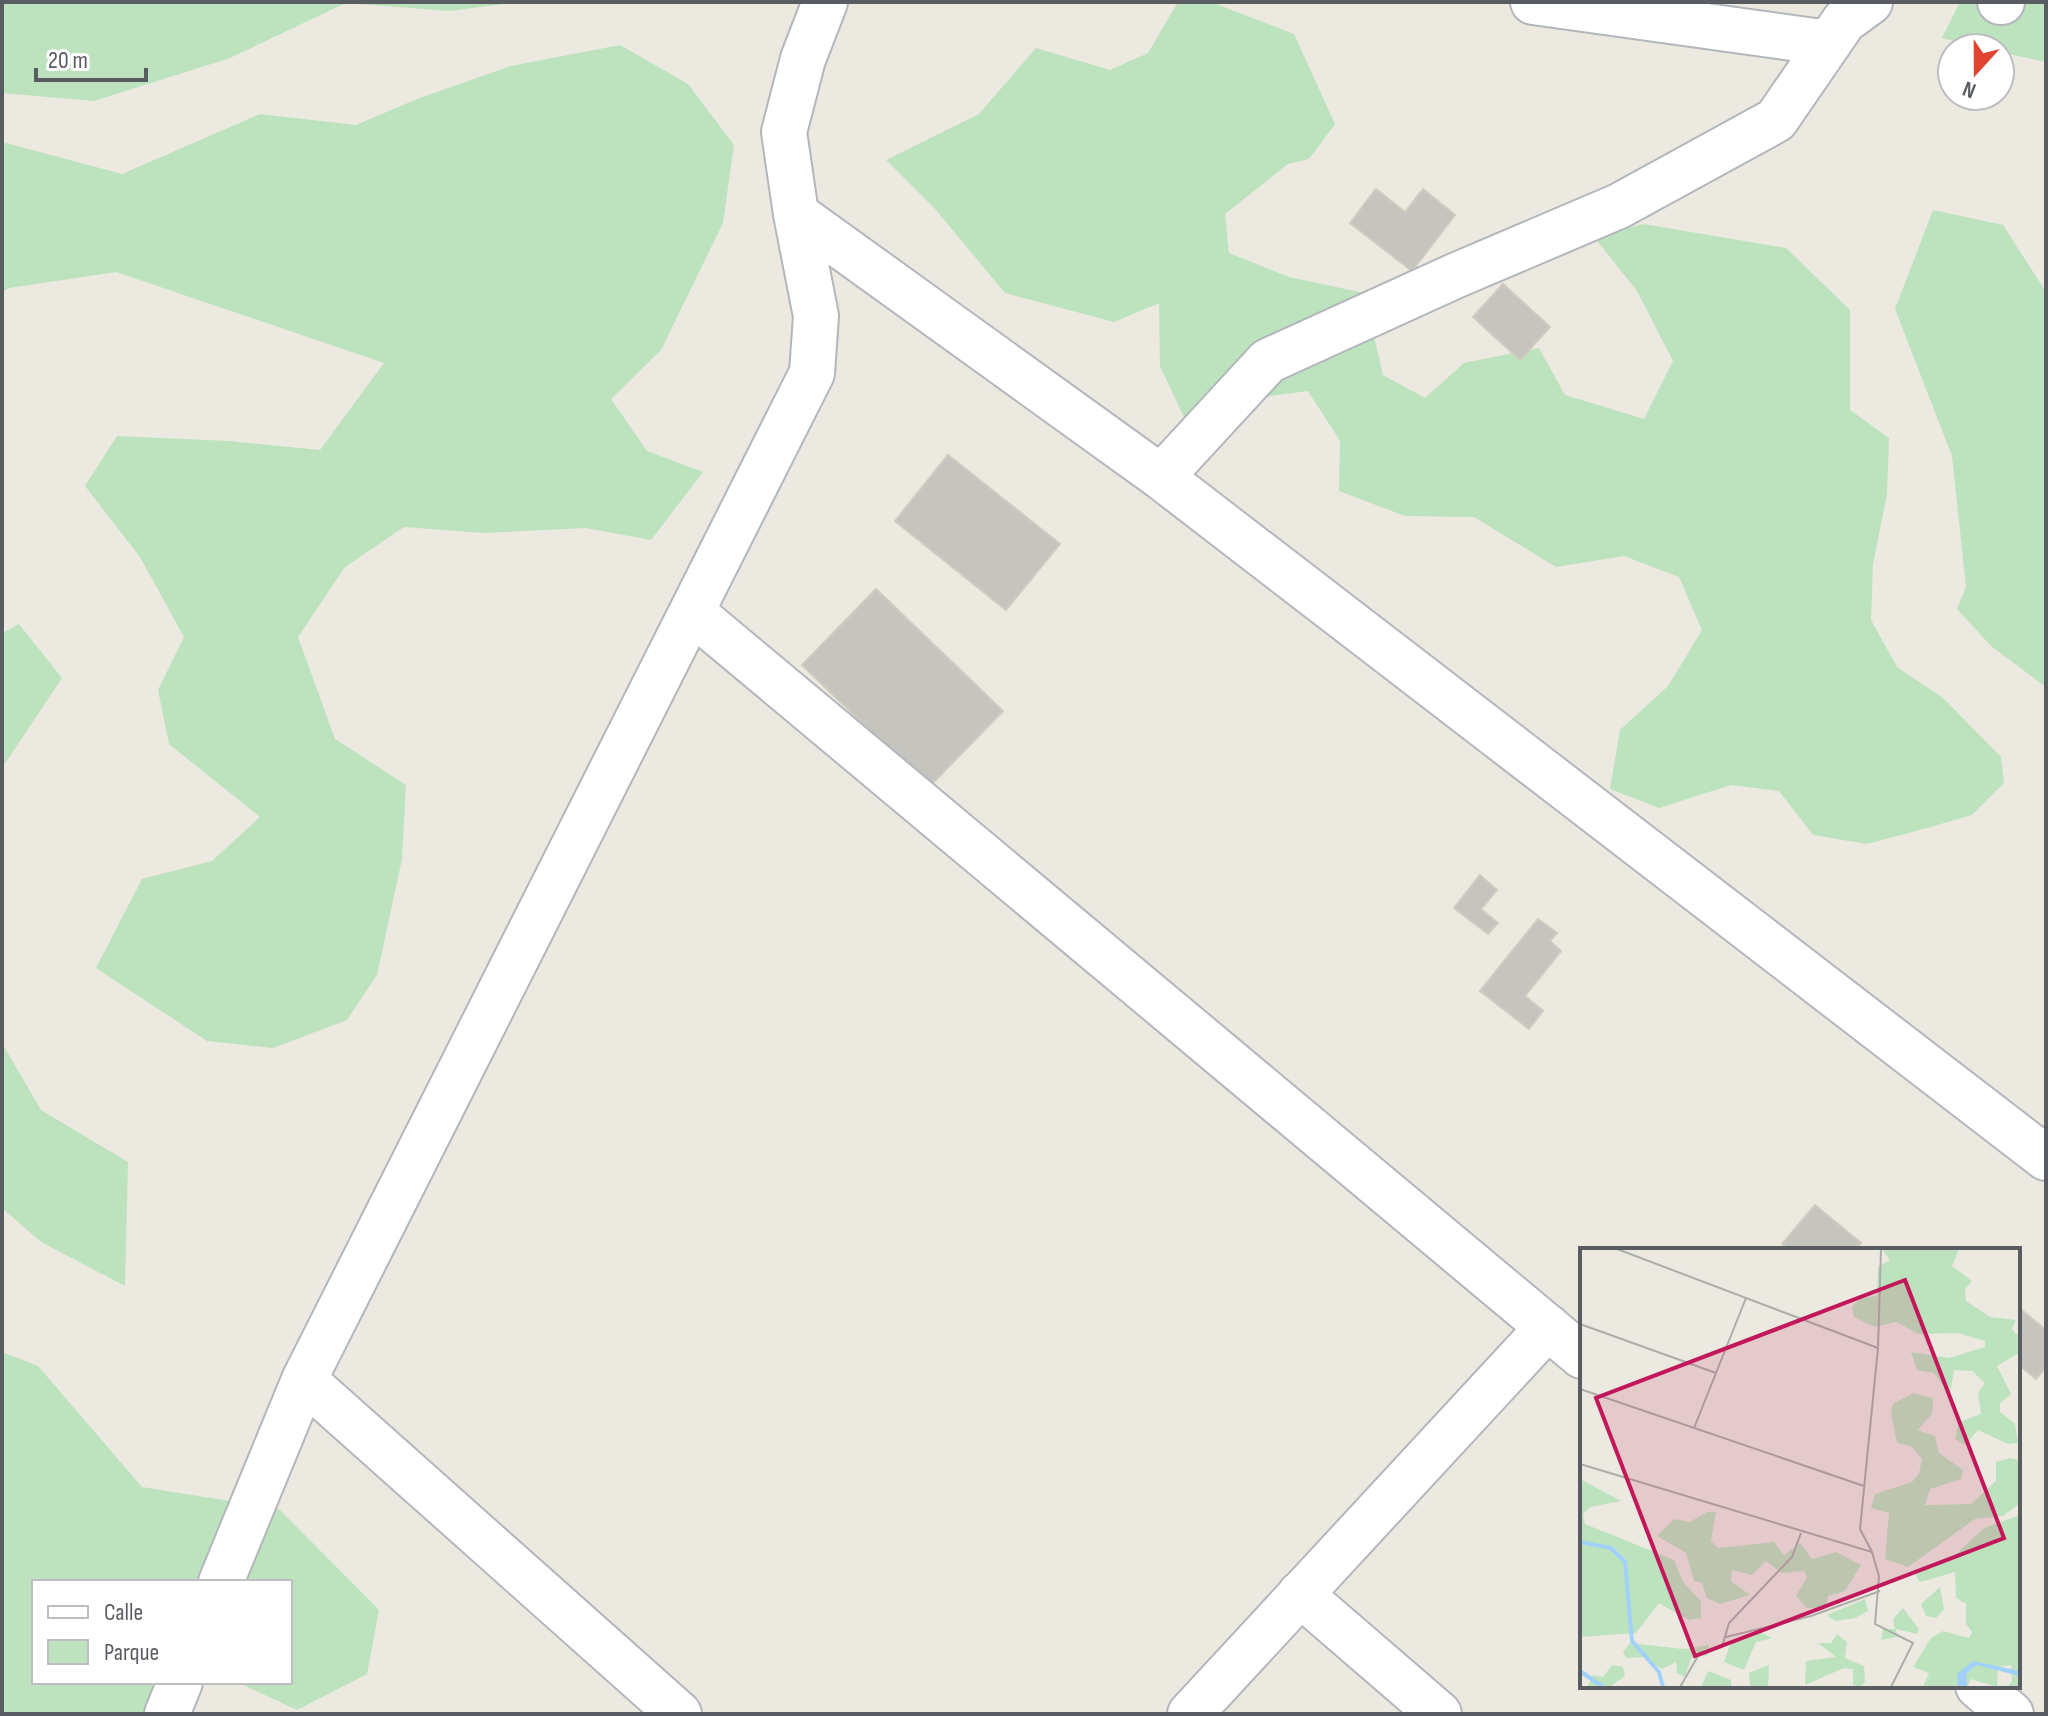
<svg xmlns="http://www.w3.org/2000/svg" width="2048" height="1716" viewBox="0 0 2048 1716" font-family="'Sofia Sans Condensed',sans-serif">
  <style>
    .green { fill: #bde3be }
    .building { fill: #c6c4be; stroke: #d0cbbf; stroke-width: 2 }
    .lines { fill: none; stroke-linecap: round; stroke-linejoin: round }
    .minor-casing { stroke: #b3b6bb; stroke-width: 48 }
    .minor { stroke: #fff; stroke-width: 44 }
    .inset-river { fill: none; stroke: #a1d1fb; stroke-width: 4 }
    .inset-road { fill: none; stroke: #adada9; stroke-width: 2 }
    .view { fill: #c2185b; fill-opacity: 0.15; stroke: #c2185b; stroke-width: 4 }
    .inset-edge { fill: none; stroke: #595c61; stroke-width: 4 }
  </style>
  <rect width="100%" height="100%" fill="#ebe9e0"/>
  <!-- green -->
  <path class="green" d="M2,2H519L450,11L346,3L230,58L94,101L2,93Z
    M1178,2H1211L1294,34L1335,124L1309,159L1288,164L1225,214L1229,253L1289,277L1364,293L1383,375L1425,398L1464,363L1539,348L1565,395L1644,419L1673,361L1637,291L1594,237L1643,224L1786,248L1850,310V410L1889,438L1887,494L1873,564L1871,620L1897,667L1942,697L2001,757L2004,783L1972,815L1916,831L1867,844L1813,835L1779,791L1731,785L1659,808L1610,789L1620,730L1668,686L1702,630L1679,577L1624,556L1556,567L1474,517L1405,516L1339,491L1340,441L1308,391L1248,399L1188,426L1160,366L1159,303L1114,322L1005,293L936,210L886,160L979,114L1036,48L1110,70L1148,53Z
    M1960,2H2046V62L2000,52V48H1983L1942,38Z
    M620,45L688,84L734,145L723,223L661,350L611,399L647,451L703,472L651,540L586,528L484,533L404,527L345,567L298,637L335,739L406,785L402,859L377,975L347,1020L273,1048L207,1041L96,968L142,879L212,861L260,817L169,744L158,690L184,637L140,557L85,486L117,436L229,441L320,450L384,363L116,272L9,288L2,292V142L122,174L260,114L356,125L417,99L511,66Z
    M1933,210L2003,225L2046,292V687L1992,647L1957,609L1966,587L1952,456L1895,309Z
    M19,624L62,678L2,768V633Z
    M2,1035L3,1045L41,1110L128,1162L125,1286L41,1242L2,1208Z
    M2,1352L38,1366L142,1487L279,1509L379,1610L367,1674L297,1710L237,1682H290V1582H34V1682H201L164,1714H2Z"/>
  <!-- building -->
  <path class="building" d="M1376,189L1405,212L1423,189L1455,215L1412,271L1350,223Z
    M1503,284L1550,327L1520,360L1473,317Z
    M948,455L1060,544L1006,610L895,521Z
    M876,589L1003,711L929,787L802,665Z
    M1480,875L1497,890L1481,909L1498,923L1488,934L1454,908Z
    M1538,919L1557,933L1550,941L1561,951L1525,996L1543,1011L1529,1029L1480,991Z
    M1815,1205L1861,1243L1856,1250H1790L1782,1244Z
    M2018,1307L2046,1330V1367L2036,1379L2018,1364Z"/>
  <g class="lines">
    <!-- minor casing -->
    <g class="minor-casing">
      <path id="minor" d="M825,2L803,59L784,132L796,214L1161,477L2046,1158
        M1533,2L1829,43
        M2000,2H2002
        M1161,477L1268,361L1457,275L1619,206L1776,120L1844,21L1870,2
        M692,612L1582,1356
        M304,1380L679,1714
        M221,1582L304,1380L812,373L816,316L796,214
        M1300,1594L1439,1714
        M1978,1686L2011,1714
        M167,1714L180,1682
        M1190,1714L1548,1327"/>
    </g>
    <!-- minor -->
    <use href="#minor" class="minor"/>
  </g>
  <!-- overview -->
  <g transform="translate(1580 1248)">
    <rect width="440" height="440" fill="#ebe9e0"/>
    <path d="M302,1H379L372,18L392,33L385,41L386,53L410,69L436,72L432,81L440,90V104L417,118L431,146L420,155V164L435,176L438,195L428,196L398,182L385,197L375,191L379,174L401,166L398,145L405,135L392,123L374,122L370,147L354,125L337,122L331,104L369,110L405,99V93L378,85L339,86L316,74L295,79L274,69L272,59L280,50L297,48L298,19L310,12ZM333,145L353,150L352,166L338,182L355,188L359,205L383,222L381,231L350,241L345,257L391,256L416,233V214L430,210L440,212V255L423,268L395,271L328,319L305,311L309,265L291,260L295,246L332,234L339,225L342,211L331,198L317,195L311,165L313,156ZM0,231L41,253L10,259L3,266L5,276L94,312L103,334L121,353V370L109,372L79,355L56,385L0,389ZM127,264H136L131,293L138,300L194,294L204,307L220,295L232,311L256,304L281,317L265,343L248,348L246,360H227L216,348L227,329L224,323L201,325L186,313L172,327L152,322L151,333L170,347L140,356L127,350L122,335L114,333L106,305L77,288L94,271L110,274ZM440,267V439H427L432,433L431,417L418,419L417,439L391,431L387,439H343L349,425L333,419L351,390L363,383L389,390L392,384L386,376V356L376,350L375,324L340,334L335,326L372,310L404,280ZM360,339L364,361L356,370L346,368L341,356ZM285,351L288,363L275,370L255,373L247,367ZM323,360L339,381L337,386L316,381L317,389L301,392L303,381H315L313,371ZM178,383L192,390L176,394L164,422L144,414L151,394ZM257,386L267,394L265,410L284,418L285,433L281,439L273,437V421L264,420L225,437L226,413L256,409L238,395H251ZM50,395L103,401L129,397L128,407L111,410L105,429L97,425L96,414L82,421L64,409L46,410L43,404ZM32,417L43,419L45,428L29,439H7L13,427L23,429ZM189,417L188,439H170L169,425ZM128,423L151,432V439H121Z" fill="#bde3be"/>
    <path d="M393,413L440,423V428L396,417L386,426L387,439H378L377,426Z" fill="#a1d1fb"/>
    <path class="inset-river" d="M0,294L31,300L45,314L52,393L79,424L83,439M0,423L23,439"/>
    <path class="inset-road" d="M37,1L298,100M0,76L136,125M0,141L284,238M114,180L166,50M0,216L292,304L299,328L295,376L333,395L311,439M292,304L280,281L298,100L301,1M146,389L231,368L300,343M100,439L118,408L142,399L149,375L212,309L221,285"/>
    <path class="view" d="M325,32L424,290L115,408L16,150Z"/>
    <rect width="440" height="440" class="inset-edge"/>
  </g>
  <!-- border -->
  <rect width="2048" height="1716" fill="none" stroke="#595c61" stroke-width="8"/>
  <!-- legend -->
  <rect x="32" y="1580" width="260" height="104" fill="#ffffff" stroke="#bdbec0" stroke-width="2"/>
  <rect x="48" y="1606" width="40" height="12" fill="#ffffff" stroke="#bdbec0" stroke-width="2"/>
  <text x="104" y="1620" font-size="24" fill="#595c61">Calle</text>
  <rect x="48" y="1640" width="40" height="24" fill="#bde3be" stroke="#bdbec0" stroke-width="2"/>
  <text x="104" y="1660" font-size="24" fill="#595c61">Parque</text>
  <!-- north arrow -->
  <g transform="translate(1976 72) rotate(201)"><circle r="38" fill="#ffffff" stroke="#bdbec0" stroke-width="2"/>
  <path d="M0-6L14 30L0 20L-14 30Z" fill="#e14431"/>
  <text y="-12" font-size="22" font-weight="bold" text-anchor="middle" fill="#595c61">N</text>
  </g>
  <!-- scale -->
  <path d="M36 68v12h110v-12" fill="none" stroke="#595c61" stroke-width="4"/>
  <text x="48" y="68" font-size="24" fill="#595c61" stroke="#ffffff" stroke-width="6" paint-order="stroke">20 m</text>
</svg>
